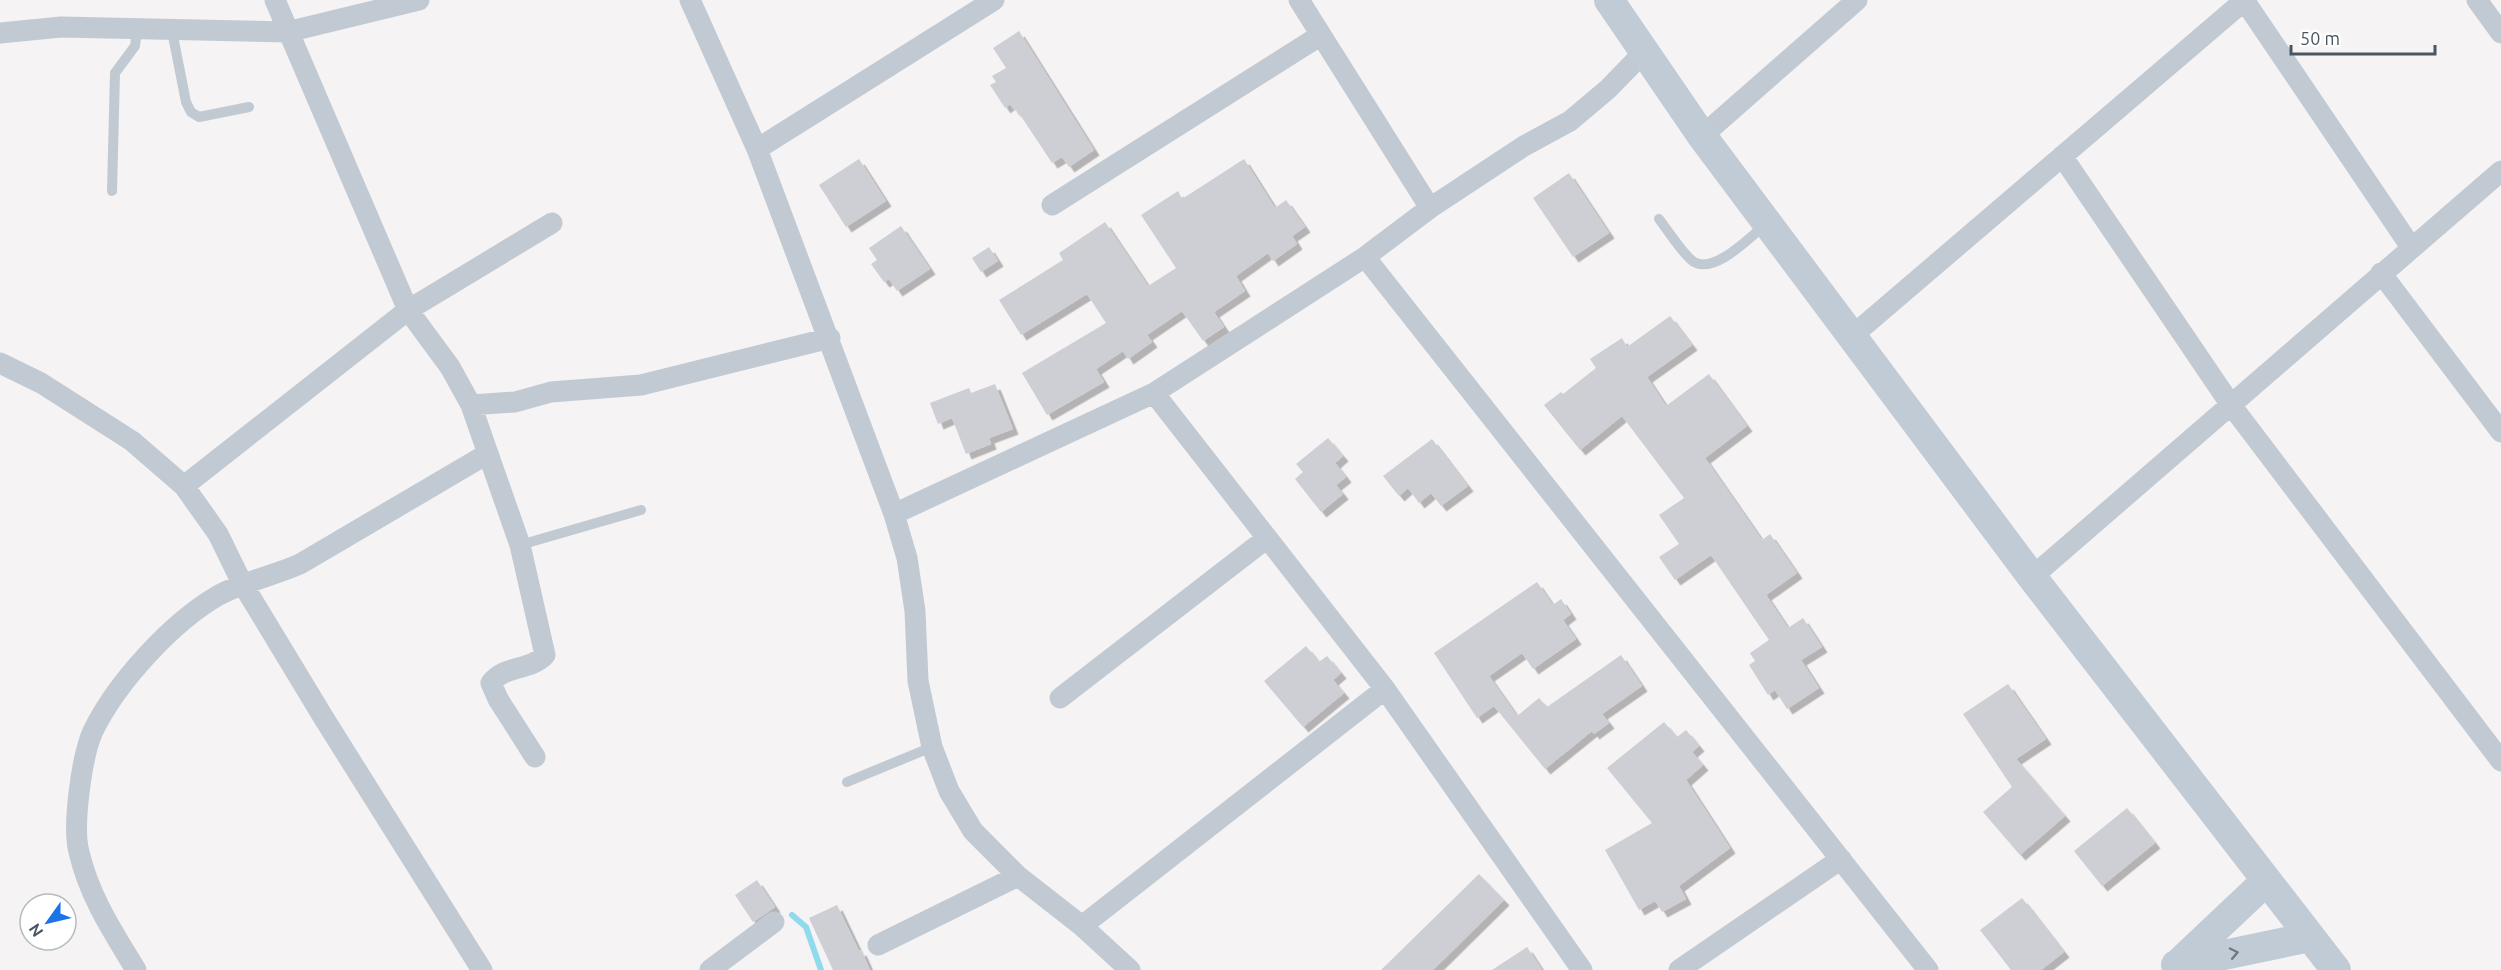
<svg xmlns="http://www.w3.org/2000/svg" width="2501" height="970" viewBox="0 0 2501 970" font-family="Ubuntu,sans-serif">
  <style>
    .lines { fill: none; stroke-linecap: round; stroke-linejoin: round }
    .stream { stroke: #90daee; stroke-width: 6 }
    .building { fill: #cdcfd5; filter: url(#shadow) }
    .lane { stroke: #c1cad2; stroke-width: 10 }
    .street { stroke: #c1cad2; stroke-width: 21 }
    .secondary { stroke: #c1cbd6; stroke-width: 30 }
    .oneway { stroke: #6e7984 }
  </style>
  <defs>
    <filter id="shadow"><feDropShadow dx="5.5" dy="5.5" stdDeviation="0" flood-color="#0004"/></filter>
  </defs>
  <rect width="100%" height="100%" fill="#f5f3f3"/>
  <g class="lines">
    <!-- stream -->
    <path class="stream" d="M792,915L806,927L821,970"/>
  </g>
  <!-- building -->
  <path class="building" d="M1019,31L1094,150L1069,167L1062,157L1052,163L1017,110L1015,111L1010,104L1005,108L990,85L996,82L992,76L1006,68L993,48Z
    M859,159L886,201L846,227L819,185Z
    M1244,159L1275,208L1286,200L1305,227L1292,236L1297,244L1273,261L1268,253L1236,276L1245,291L1214,312L1224,327L1203,341L1182,311L1147,335L1152,342L1128,359L1123,351L1096,369L1104,382L1047,415L1022,373L1106,323L1087,294L1021,335L999,300L1063,260L1059,253L1105,222L1148,286L1176,268L1141,215L1178,191L1182,199Z
    M1569,173L1609,233L1573,257L1533,198Z
    M901,226L930,269L897,291L889,279L884,282L871,264L877,260L869,248Z
    M989,247L998,261L981,272L972,258Z
    M1670,316L1692,345L1647,377L1666,406L1709,374L1747,426L1705,458L1762,540L1770,534L1797,573L1766,595L1788,628L1803,618L1822,647L1801,660L1819,688L1787,709L1775,690L1768,695L1749,665L1755,661L1750,653L1769,640L1711,555L1675,580L1659,557L1679,544L1659,515L1684,498L1622,416L1580,450L1544,405L1561,392L1563,394L1596,368L1590,359L1622,338L1627,347Z
    M995,384L1013,429L989,438L991,444L966,454L952,418L938,424L930,403L969,388L971,393Z
    M1328,438L1343,456L1335,463L1346,477L1336,485L1343,494L1321,512L1295,479L1303,472L1296,464Z
    M1432,439L1468,486L1441,506L1431,493L1419,503L1408,488L1399,496L1383,476Z
    M1537,582L1553,605L1561,599L1571,614L1563,620L1576,639L1533,669L1522,653L1489,676L1517,716L1539,698L1547,707L1621,655L1642,686L1602,714L1609,723L1594,734L1592,731L1545,769L1494,706L1477,718L1434,653Z
    M1306,646L1319,662L1327,656L1341,673L1333,680L1344,693L1303,727L1264,681Z
    M2008,684L2046,739L2016,759L2065,816L2020,855L1983,812L2012,787L1963,714Z
    M1664,722L1677,737L1686,730L1699,746L1692,752L1703,765L1686,780L1730,848L1679,886L1686,899L1662,912L1655,901L1639,910L1605,850L1652,823L1607,768Z
    M2127,808L2155,843L2102,886L2074,851Z
    M1479,874L1504,900L1433,970H1381Z
    M757,880L775,907L753,922L735,895Z
    M2022,898L2064,952L2041,970H2011L1980,930Z
    M837,905L859,951L861,950L870,970H833L809,918Z
    M1527,947L1542,970H1492Z"/>
  <g class="lines">
    <!-- lane -->
    <path class="lane" d="M172,31L186,102L191,112L199,117L249,107
      M112,191L115,73L135,46L137,30
      M1659,219C1667,229 1684,256 1694,262C1715,274 1750,237 1765,225
      M520,545L641,510
      M847,782L932,747"/>
    <!-- street -->
    <path class="street" d="M275,0L408,310L450,367L471,405L520,545L545,655C530,671 504,665 491,683L498,699L535,757
      M690,0L757,149L894,514L907,558L915,611L918,681L932,747L949,791L973,831L1018,876L1082,926L1130,970
      M1299,0L1430,208
      M2244,0L2411,247
      M2477,0L2501,33
      M0,33L61,27L287,32L419,0
      M1702,136L1857,0
      M757,149L994,0
      M2062,156L2231,405L2501,761
      M1052,205L1321,35
      M1365,257L1928,970
      M2381,273L2501,432
      M1852,336L2245,0
      M0,363L41,383L132,441L184,486L218,534L242,583L325,720L482,970
      M1154,393L1385,689L1582,970
      M471,405L515,402L551,392L641,385L830,338
      M184,486L408,310L552,223
      M894,514L1154,393L1365,257L1430,208L1524,146L1570,121L1608,89L1644,52
      M2032,577L2501,171
      M1060,698L1267,538
      M1082,926L1385,689
      M878,945L1018,876
      M136,970C113,932 89,896 79,852C72,826 82,755 93,731C117,682 172,622 219,595C245,581 273,576 300,564L487,454
      M710,970L774,922
      M1679,970L1841,859"/>
    <!-- secondary -->
    <path class="secondary" d="M1609,0L1702,136L2032,577L2336,970
      M2176,965L2310,937
      M2177,965L2266,881"/>
  </g>
  <!-- one-way arrows -->
  <defs><path id="oneway-chevron" d="M-2-3.5L2.5 0L-2 3.5" fill="none" stroke-width="1.6" stroke-linecap="round" stroke-linejoin="round" transform="scale(1.5)"/></defs>
  <use class="oneway" href="#oneway-chevron" transform="translate(2234 953) rotate(-12)"/>
  <!-- north arrow -->
  <g transform="translate(48 922) rotate(236)"><circle r="28" fill="#ffffff" stroke="#b7bbc0" stroke-width="1.5"/>
  <path d="M0-4.5L10 22L0 15L-10 22Z" fill="#1a73e8"/>
  <text y="-9" font-size="16" font-weight="bold" text-anchor="middle" fill="#4a5661">N</text>
  </g>
  <!-- scale -->
  <path d="M2291 45v9h144v-9" fill="none" stroke="#4a5661" stroke-width="3"/>
  <text x="2300" y="45" font-size="18" fill="#4a5661" stroke="#ffffff" stroke-width="4.5" paint-order="stroke">50 m</text>
</svg>
